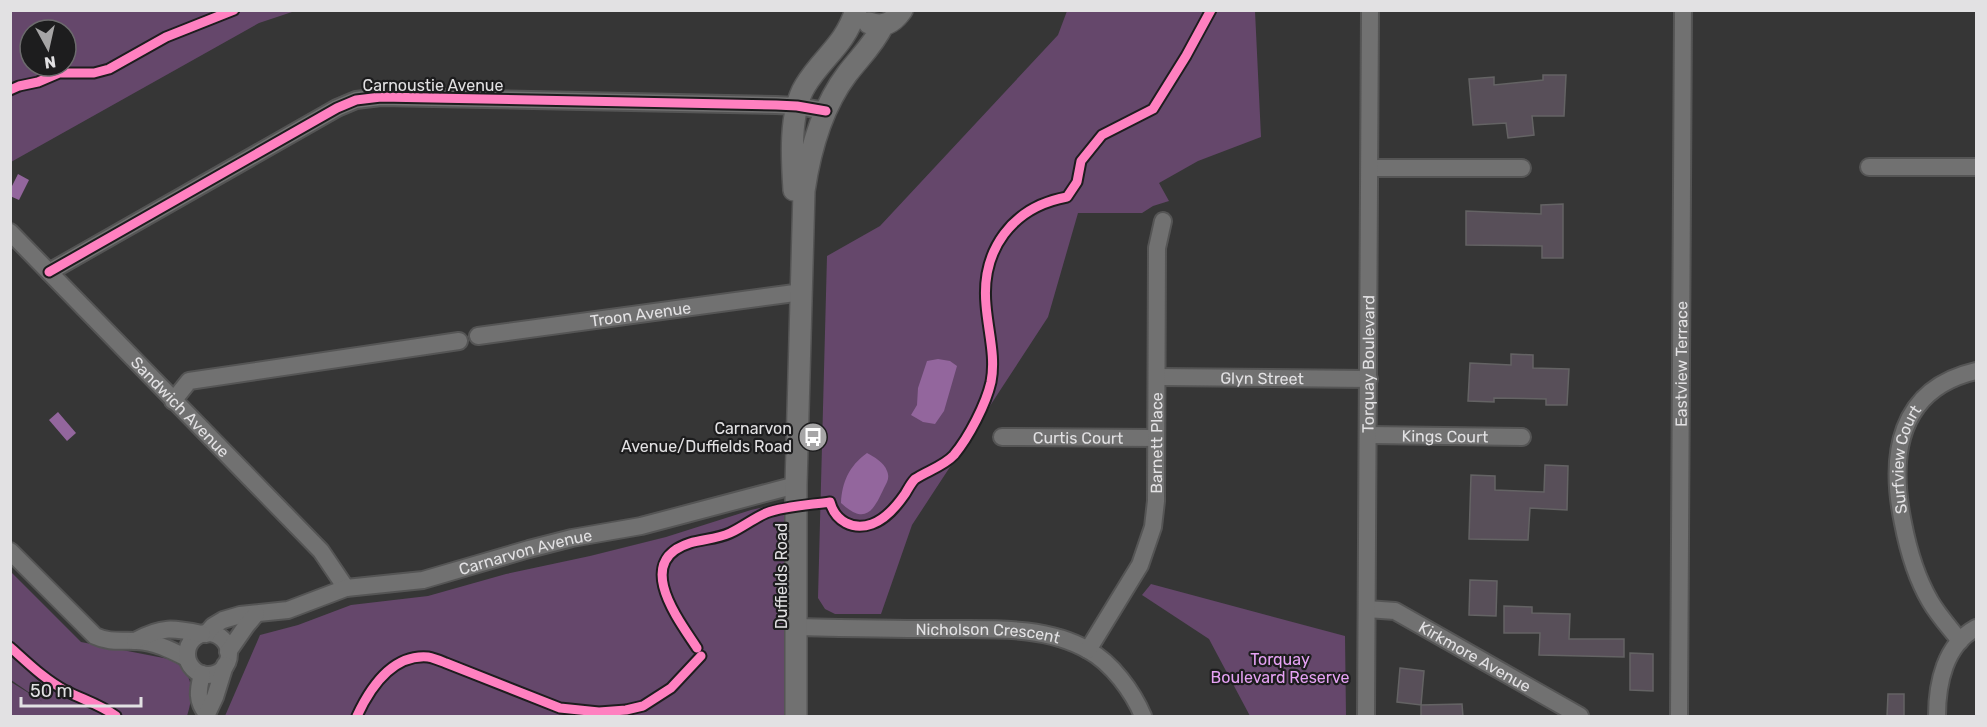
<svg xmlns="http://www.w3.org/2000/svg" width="1987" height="727" viewBox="0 0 1987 727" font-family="Rubik,sans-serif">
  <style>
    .green { fill: #65476b; fill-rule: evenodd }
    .water { fill: #93669d }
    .building { fill: #584f59; stroke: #646364; stroke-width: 1.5 }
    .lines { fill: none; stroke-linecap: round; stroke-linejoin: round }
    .minor-casing { stroke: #555; stroke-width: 20 }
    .tertiary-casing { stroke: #555; stroke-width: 24 }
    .minor { stroke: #717171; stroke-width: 16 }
    .tertiary { stroke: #717171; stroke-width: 21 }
    .cycleway-casing { stroke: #1d1d1e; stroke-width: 13 }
    .cycleway { stroke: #ff80c0; stroke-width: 9 }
    .labels { text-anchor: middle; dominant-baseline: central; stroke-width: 4.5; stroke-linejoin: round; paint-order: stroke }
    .street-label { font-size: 16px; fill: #e2e1e3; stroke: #1d1d1e }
    .poi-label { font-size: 16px; fill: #e2e1e3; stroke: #1d1d1e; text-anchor: end }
    .park-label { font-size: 16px; fill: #e6a2f4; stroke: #1d1d1e }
  </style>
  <rect width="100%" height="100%" fill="#363636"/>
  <!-- green -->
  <path class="green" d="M11,10H295V11L259,23L11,162ZM30,30H66V66H30Z
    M1067,11H1255L1261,137L1198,161L1159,183L1169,201L1153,206L1142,213H1078L1048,317L912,525L881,614H835L825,609L818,598L827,256L880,226L1058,35Z
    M785,502V716H225L260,635L298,625L351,605L428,596L506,574L590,556L666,537L751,510Z
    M10,571L81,642L179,661C193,679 194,694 187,716H11V682L43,702L11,680Z
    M1151,584L1345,636L1346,716H1250L1209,639L1142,595Z"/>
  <!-- water -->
  <path class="water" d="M18,174L29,180L19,200L10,196L11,188Z
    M938,359L950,361L957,366L944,411L935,424L923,422L911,415L917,405L918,388L927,361Z
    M58,412L76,433L67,441L49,420Z
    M867,453C874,457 884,462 887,471C890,478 887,482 884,488C873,512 865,525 841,503C842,482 849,466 867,453Z"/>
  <!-- building -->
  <path class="building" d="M1543,75H1566L1564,116H1532L1534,135L1508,138L1506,123L1473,125L1469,79L1494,77V85L1543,80Z
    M1563,204V258H1542V246L1466,245V211L1541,214V205Z
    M1511,354L1533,355V368L1569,369L1567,405H1546V399L1494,398V402L1468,401L1470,363L1511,365Z
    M1545,465L1568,466L1567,510L1530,508L1528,540L1469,539L1471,475L1495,476V490L1544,492Z
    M1470,580L1497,581L1496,616L1469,615Z
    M1504,606L1532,607V613L1570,614L1569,639H1624V657L1539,655L1540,633H1504Z
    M1630,653L1653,654V691L1630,690Z
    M1400,668L1424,671L1421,705L1397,702Z
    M1888,694H1904V717H1887Z
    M1462,704L1463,717H1421V705Z"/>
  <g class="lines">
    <!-- minor casing -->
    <g class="minor-casing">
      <g id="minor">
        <path d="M1869,167H1976"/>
        <path d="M1370,168H1522"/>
        <path id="s1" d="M10,232L321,551L346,588"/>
        <path d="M49,272L337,108L356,100L381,97L776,105L797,106L826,111"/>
        <path id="s2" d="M478,336L802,292"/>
        <path id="s3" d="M1157,377L1369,379"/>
        <path d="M173,401L189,381L459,341"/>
        <path id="s4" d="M1369,435L1522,437"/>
        <path id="s5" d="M1002,437L1156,438"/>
        <path d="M10,551L95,636C110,643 121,640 137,641C156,642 171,650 187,658"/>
        <path id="s6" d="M1367,609L1395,611L1580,716"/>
        <path id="s7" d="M796,627C842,628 888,629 934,629C984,630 1043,624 1088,650C1112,663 1133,692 1143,716"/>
        <circle cx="208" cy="654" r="21"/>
        <path id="s8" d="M206,634L213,626L223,620L240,615L288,610L346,588L423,580L529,549L572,538L641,526L796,485"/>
        <path d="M135,641C162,626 173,628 202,634"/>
        <path id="s9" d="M1960,641C1950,628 1938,615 1930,601C1916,577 1908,549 1903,523C1889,455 1898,389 1976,371"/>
        <path id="s10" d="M1088,650L1140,565L1153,527L1156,501L1157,248L1163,221"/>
        <path d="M228,652L246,626L256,614"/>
        <path d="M202,674C198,690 196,701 207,714"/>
        <path d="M206,716L215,697L225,665"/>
        <path id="s11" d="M1366,716L1370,10"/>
        <path id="s12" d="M1679,716L1683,10"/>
        <path d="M1937,716C1937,683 1945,645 1976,628"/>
      </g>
    </g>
    <!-- tertiary casing -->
    <g class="tertiary-casing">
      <path id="tertiary" d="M869,23C884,28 893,23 902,10
        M794,190C792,160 789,112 805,86C823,56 844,47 856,10
        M796,716V485L804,191C810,150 822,107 847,74C860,57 874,44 883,25"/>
    </g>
    <!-- minor -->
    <use href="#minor" class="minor"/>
    <!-- tertiary -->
    <use href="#tertiary" class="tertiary"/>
    <!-- cycleway casing -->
    <g class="cycleway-casing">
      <path id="cycleway" d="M10,90L19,86L38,82L59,73H94L109,69L166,37L234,10
        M49,272L337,108L356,100L381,97L776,105L797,106L826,111
        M10,647C28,663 45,680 66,691C84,700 99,704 116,716
        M697,648C678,619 633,561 690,543C703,539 717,539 730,533C743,527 754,518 766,513C785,506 809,505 830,502C835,521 853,531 872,524C886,519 896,507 905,494C908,489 911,483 915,479C927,471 944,466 954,455C969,437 986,404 991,382C996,357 988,331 986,305C981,250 1012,207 1067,197L1077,182L1081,161L1102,135L1153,109L1186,56L1211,10
        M357,716C370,688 392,654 428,657C434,658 441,661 446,663L560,708L599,712L626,710L643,706L671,688L701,656"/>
    </g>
    <!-- cycleway -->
    <use href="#cycleway" class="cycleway"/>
  </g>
  <!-- icons -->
  <defs>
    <g id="bus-disc" transform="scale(1.5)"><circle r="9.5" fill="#a6a5a6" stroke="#1d1d1e"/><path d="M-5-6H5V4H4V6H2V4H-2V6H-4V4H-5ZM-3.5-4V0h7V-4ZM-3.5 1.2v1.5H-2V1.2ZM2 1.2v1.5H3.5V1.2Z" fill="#fff"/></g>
  </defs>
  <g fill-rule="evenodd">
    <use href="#bus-disc" x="813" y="437"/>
  </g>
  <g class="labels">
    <!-- street labels -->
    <g class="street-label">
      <text x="433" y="85">Carnoustie Avenue</text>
      <text stroke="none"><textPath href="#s2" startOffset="164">Troon Avenue</textPath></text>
      <text stroke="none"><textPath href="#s11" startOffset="352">Torquay Boulevard</textPath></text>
      <text stroke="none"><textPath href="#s12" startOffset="352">Eastview Terrace</textPath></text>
      <text stroke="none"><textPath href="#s3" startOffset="105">Glyn Street</textPath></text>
      <text stroke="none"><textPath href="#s1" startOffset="244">Sandwich Avenue</textPath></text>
      <text stroke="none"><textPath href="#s4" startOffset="76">Kings Court</textPath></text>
      <text stroke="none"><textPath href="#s5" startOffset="76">Curtis Court</textPath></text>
      <text stroke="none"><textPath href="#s10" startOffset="224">Barnett Place</textPath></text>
      <text stroke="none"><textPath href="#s9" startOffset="198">Surfview Court</textPath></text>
      <text stroke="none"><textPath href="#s8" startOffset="334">Carnarvon Avenue</textPath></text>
      <text transform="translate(781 576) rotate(-90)">Duffields Road</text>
      <text stroke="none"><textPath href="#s7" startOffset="192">Nicholson Crescent</textPath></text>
      <text stroke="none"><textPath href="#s6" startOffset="120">Kirkmore Avenue</textPath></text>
    </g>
    <!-- poi labels -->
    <g class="poi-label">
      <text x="792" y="428">Carnarvon<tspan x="792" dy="18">Avenue/Duffields Road</tspan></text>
    </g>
    <!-- park labels -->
    <g class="park-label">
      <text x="1280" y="659">Torquay<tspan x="1280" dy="18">Boulevard Reserve</tspan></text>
    </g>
  </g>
  <!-- border -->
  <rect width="1987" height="727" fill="none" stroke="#e2e1e3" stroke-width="24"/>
  <!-- north arrow -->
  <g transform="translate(48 48) rotate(172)"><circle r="28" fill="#1d1d1e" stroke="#6c6b6d" stroke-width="1.5"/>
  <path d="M0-4.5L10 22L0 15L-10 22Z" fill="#a6a5a6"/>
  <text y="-9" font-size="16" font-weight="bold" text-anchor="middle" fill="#e2e1e3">N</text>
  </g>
  <!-- scale -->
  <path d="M21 697v9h120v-9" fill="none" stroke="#e2e1e3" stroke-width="3"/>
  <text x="30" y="697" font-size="18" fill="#e2e1e3" stroke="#1d1d1e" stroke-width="4.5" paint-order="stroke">50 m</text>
</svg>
